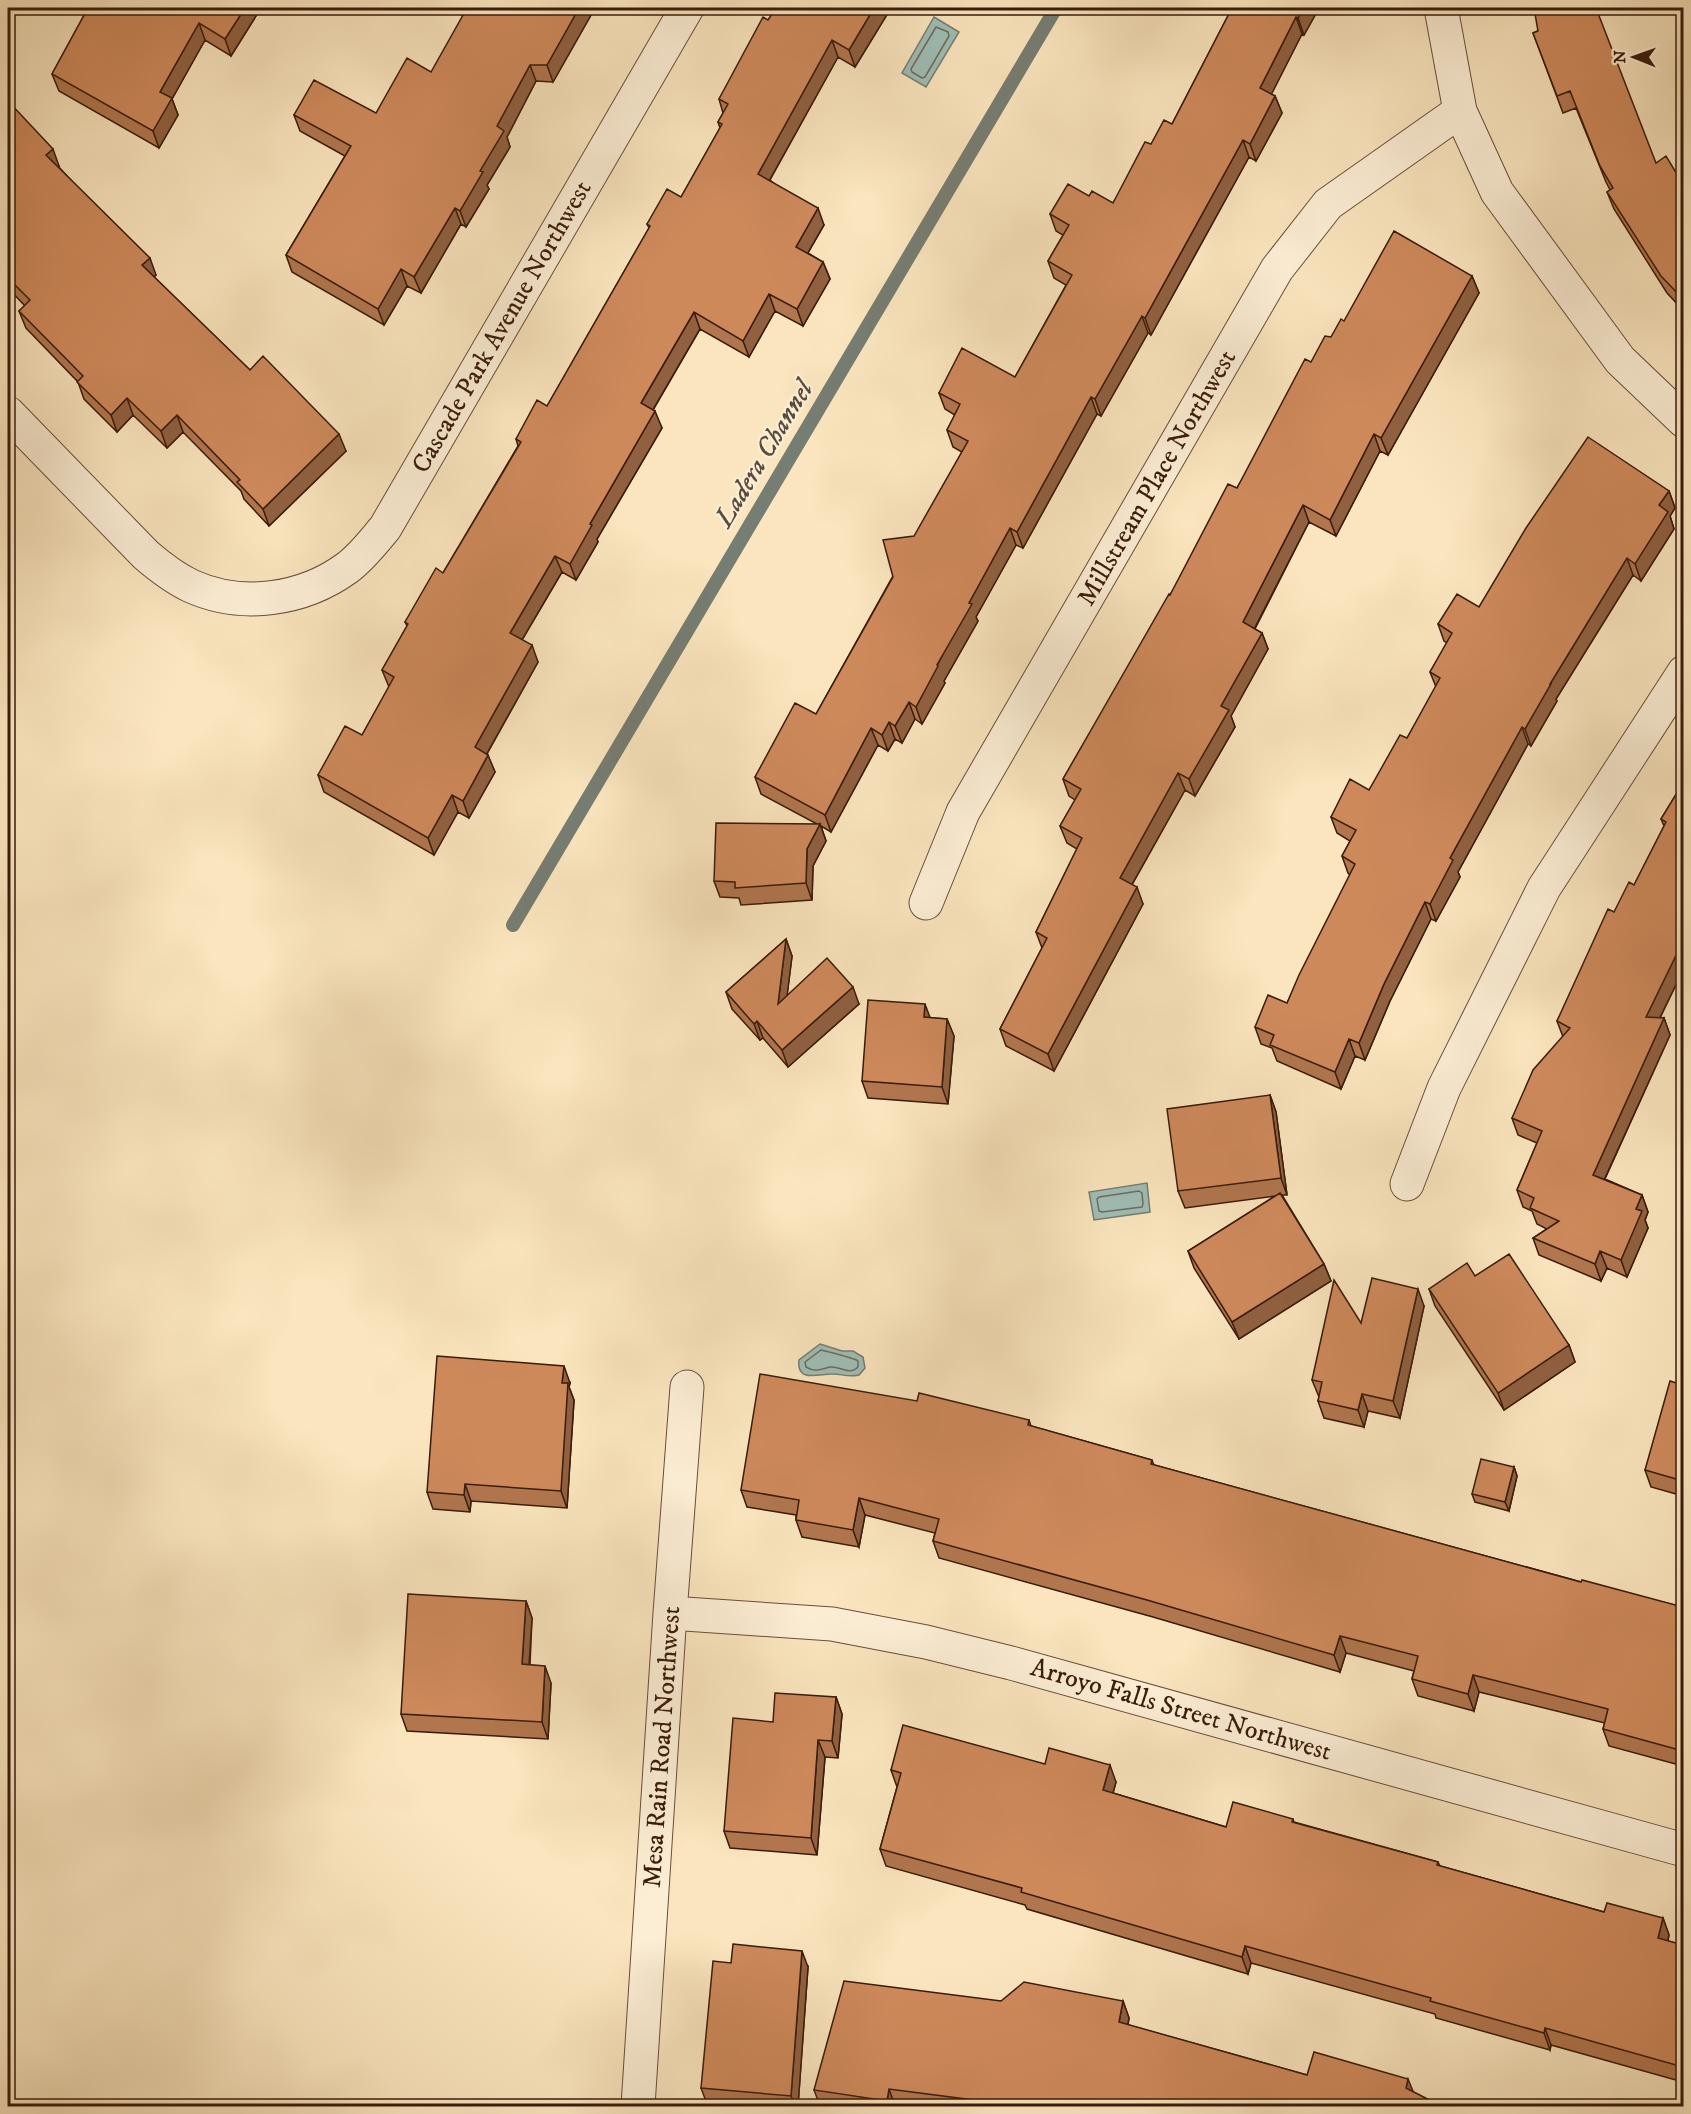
<svg xmlns="http://www.w3.org/2000/svg" width="1691" height="2114" viewBox="0 0 1691 2114" font-family="'IM FELL DW Pica',serif">
  <style>
    .water { fill: #9fbeb6; stroke: #767d72; stroke-width: 1.5 }
    .lines { fill: none; stroke-linecap: round; stroke-linejoin: round }
    .shore { stroke: #6c6c60; stroke-width: 1.5 }
    .stream { stroke: #767d72; stroke-width: 14 }
    .minor-casing { stroke: #694e38; stroke-width: 35 }
    .minor { stroke: #fceed5; stroke-width: 33 }
    .wall { fill: #b1764e; stroke: #391b0b; stroke-width: 1.5 }
    .shaded-wall { fill: #906040; stroke: #391b0b; stroke-width: 1.5 }
    .building { fill: #ce895b; stroke: #391b0b; stroke-width: 1.5 }
    .labels { text-anchor: middle; dominant-baseline: central; stroke-width: 4.5; stroke-linejoin: round; paint-order: stroke }
    .street-label { font-size: 26px; fill: #391b0b; stroke: #fceed5 }
    .water-label { font-size: 27px; font-style: italic; fill: #584c3e; stroke: #fceed5 }
  </style>
  <rect width="100%" height="100%" fill="#fae5be"/>
  <filter id="stains"><feTurbulence type="fractalNoise" baseFrequency=".00333" numOctaves="4"/><feColorMatrix values="0 0 0 0 .2 0 0 0 0 .09 0 0 0 0 .02 0 0 0 .5 -.17"/></filter>
  <radialGradient id="worn" r=".72"><stop offset=".6" stop-color="#630" stop-opacity="0"/><stop offset="1" stop-color="#630" stop-opacity=".3"/></radialGradient>
  <!-- water -->
  <path class="water" d="M934,17L959,32L926,87L902,73Z
    M1147,1183L1150,1212L1094,1220L1089,1192Z
    M820,1344L842,1351H853L863,1357L865,1368L859,1375C846,1378 841,1373 831,1374C819,1374 796,1383 799,1360Z"/>
  <g class="lines">
    <!-- shore -->
    <path class="shore" d="M936,27L948,32L949,36L925,77L922,78L912,72L911,69Z
      M1139,1191L1142,1193L1143,1204L1142,1207L1102,1212L1099,1211L1097,1199L1099,1197Z
      M821,1350C828,1352 854,1358 858,1361V1367C849,1376 841,1366 830,1367C821,1369 816,1373 806,1367L805,1362Z"/>
    <!-- stream -->
    <path class="stream" d="M513,925L1056,8"/>
    <!-- minor casing -->
    <g class="minor-casing">
      <path id="minor" d="M1441,8L1460,111L1497,192L1620,360L1684,421
        M8,413L146,555C160,567 174,578 191,586C242,609 303,600 347,568C362,557 373,542 385,528L687,8
        M926,903L963,812L1277,269L1328,204L1460,111
        M1407,1184L1444,1088L1544,888L1684,672
        M670,1613L832,1624L926,1642L1011,1663L1684,1850
        M638,2106L670,1613L687,1387"/>
    </g>
    <!-- minor -->
    <use href="#minor" class="minor"/>
  </g>
  <!-- wall -->
  <path class="wall" d="M88,8H261L231,56L205,40L172,99L178,115L159,148L59,91L52,74Z
    M595,8L553,82L536,81L507,137L510,147L487,185L489,189L466,227L461,224L421,293L407,286L384,325L292,272L286,255L345,156L300,131L294,115L376,113L431,72Z
    M776,8H891L855,67L838,57L770,180L824,225L808,253L823,262L830,279L803,326L775,311L749,357L700,329L653,410L662,428L597,539L598,542L576,580L562,572L522,640L538,662L487,754L495,772L469,818L458,812L434,855L324,792L318,775L362,735L389,687L382,670L407,626L405,622L443,573L518,446L516,439L547,406L649,228L647,224L681,197L720,128L718,122L723,113L719,99Z
    M1232,8H1319L1304,35L1302,34L1271,94L1275,96L1282,113L1256,161L1249,157L1151,335L1148,333L1101,416L1097,414L1023,548L1016,545L976,617L978,621L944,681L945,683L922,724L915,719L902,743L895,739L888,751L878,745L831,832L821,826L826,841L813,866L812,900L741,905L739,898L720,897L714,881L817,824L761,794L755,777L816,714L962,452L953,447L947,430L955,415L945,409L939,393L1015,377L1066,285L1054,278L1048,261L1063,235L1056,231L1050,214L1089,196L1113,203L1151,144L1172,124Z
    M1538,31L1656,163L1683,184V310L1667,293L1614,209L1607,192L1610,190L1606,182L1576,108L1563,113L1533,33Z
    M8,101L59,166H58L156,275L154,277L250,370L346,451L269,526L244,499L241,491L183,432L167,448L133,415L117,432L84,399L78,382L26,328L19,311L25,306L8,288Z
    M1472,276L1479,293L1388,455L1380,451L1336,536L1309,522L1255,629L1262,633L1268,649L1231,716L1235,727L1195,796L1185,790L1132,885L1143,904L1054,1071L1006,1046L1000,1029L1042,948L1036,932L1077,849L1067,843L1060,826L1075,800L1069,796L1063,779L1170,595L1331,337L1344,321Z
    M1669,491L1675,508L1670,516L1674,529L1641,581L1633,575L1556,699L1557,701L1531,746L1528,744L1458,872L1460,877L1436,921L1431,919L1390,1001L1365,1060L1355,1056L1341,1089L1277,1061L1272,1048L1261,1044L1255,1027L1287,1003L1350,875L1348,873L1342,856L1350,841L1337,833L1331,817L1369,790L1407,738L1436,687L1430,672L1447,643L1444,641L1438,624L1479,607Z
    M1683,783V970L1660,1018H1664L1670,1035L1605,1179L1642,1195L1648,1212L1645,1220L1648,1228L1627,1277L1607,1268L1601,1281L1539,1255L1533,1238L1547,1229L1537,1224L1532,1211L1523,1207L1517,1190L1537,1143L1518,1135L1512,1118L1563,1037L1557,1021L1614,912L1634,885L1664,826L1661,819Z
    M786,939L792,956L787,995L859,1004L788,1067L763,1038L760,1040L732,1009L726,992Z
    M930,1018L947,1019L954,1036L948,1104L868,1098L862,1081Z
    M1270,1095L1276,1112L1287,1195H1282L1324,1264L1331,1281L1239,1339L1194,1268L1188,1251L1275,1196L1185,1208L1178,1191Z
    M1475,1276L1569,1345L1575,1362L1504,1410L1435,1306L1429,1289Z
    M1424,1306L1400,1418L1368,1411L1364,1427L1324,1418L1318,1401L1319,1397L1312,1380L1361,1323Z
    M570,1383L569,1387L574,1400L567,1508L471,1501L470,1512L433,1509L427,1492Z
    M1683,1385V1496L1651,1487L1645,1470Z
    M1029,1420L1031,1426L1152,1460L1154,1465L1581,1582L1683,1607V1766L1609,1746L1603,1729L1605,1723L1479,1692L1474,1711L1418,1696L1412,1679L1414,1671L1346,1653L1340,1672L1153,1617L939,1558L933,1541L935,1533L865,1515L859,1547L802,1537L796,1520V1515L747,1507L741,1490Z
    M1514,1467L1517,1476L1509,1511L1475,1502L1472,1494Z
    M526,1601L532,1618L530,1665L551,1683L548,1739L407,1731L401,1714Z
    M836,1697L842,1714L838,1758L825,1757L817,1855L730,1848L724,1831L773,1722Z
    M1045,1764L1116,1782L1113,1793L1226,1827L1293,1819L1294,1822L1438,1862L1440,1866L1604,1912L1663,1918L1669,1935L1668,1941L1683,1945V2082L1551,2045L1550,2050L1436,2018L1435,2014L1251,1963L1248,1974L1027,1909L1025,1905L886,1866L880,1849L897,1787L891,1770Z
    M808,1967L798,2106H728L707,2104L701,2088Z
    M1001,2001H1123L1129,2018L1128,2025L1307,2075L1413,2092L1441,2106H820L814,2090Z"/>
  <!-- shaded-wall -->
  <path class="shaded-wall" d="M245,8H261L231,56L225,39Z
    M579,8H595L553,82L547,65Z
    M874,8H891L855,67L849,50Z
    M1303,8H1319L1304,35L1298,18Z
    M1296,17L1302,34L1266,105L1260,88Z
    M199,23L205,40L172,99L178,115L159,148L153,131L160,92Z
    M832,40L838,57L764,190L758,174Z
    M530,65L536,81L507,137L510,147L487,185L489,189L466,227L460,211L480,171L497,126Z
    M1275,96L1282,113L1256,161L1250,144Z
    M1243,140L1249,157L1151,335L1145,318Z
    M53,149L59,166L52,172L46,155Z
    M455,208L461,224L421,293L414,277Z
    M818,208L824,225L802,263L796,247Z
    M150,258L156,275L148,282L142,265Z
    M823,262L830,279L803,326L797,309Z
    M401,269L407,286L384,325L378,309Z
    M1472,276L1479,293L1388,455L1381,438Z
    M769,294L775,311L749,357L743,341Z
    M694,312L700,329L647,420L641,403Z
    M1142,316L1148,333L1101,416L1095,399Z
    M1091,397L1097,414L1023,548L1017,532Z
    M127,398L133,415L117,432L111,415Z
    M655,411L662,428L597,539L598,542L576,580L570,564L590,524Z
    M177,415L183,432L167,448L161,431Z
    M339,434L346,451L269,526L263,509Z
    M1374,434L1380,451L1336,536L1330,520Z
    M1669,491L1675,508L1670,516L1674,529L1641,581L1635,564L1659,505Z
    M1303,505L1309,522L1249,639L1243,622Z
    M1010,528L1016,545L976,617L978,621L944,681L945,683L922,724L916,707L969,603Z
    M555,556L562,572L516,650L510,633Z
    M1627,558L1633,575L1556,699L1557,701L1531,746L1525,729L1550,684Z
    M1262,633L1268,649L1231,716L1235,727L1195,796L1189,779L1221,706Z
    M532,645L538,662L481,764L475,747Z
    M909,702L915,719L902,743L895,726Z
    M889,722L895,739L888,751L882,735Z
    M1522,727L1528,744L1458,872L1460,877L1436,921L1430,904L1450,858Z
    M871,728L878,745L831,832L825,815Z
    M488,755L495,772L469,818L463,801Z
    M1178,773L1185,790L1126,895L1120,878Z
    M452,795L458,812L434,855L428,838Z
    M820,824L826,841L813,866L812,900L806,883L807,849Z
    M1137,887L1143,904L1054,1071L1048,1054Z
    M1425,902L1431,919L1390,1001L1365,1060L1359,1043L1384,984Z
    M786,939L792,956L784,1021L778,1004Z
    M1683,941V970L1652,1034L1646,1017Z
    M853,987L859,1004L788,1067L782,1050Z
    M925,1004L931,1020L924,1017Z
    M1664,1018L1670,1035L1599,1191L1593,1175Z
    M947,1019L954,1036L948,1104L942,1087Z
    M757,1021L763,1038L760,1040L754,1024Z
    M1349,1039L1355,1056L1341,1089L1335,1072Z
    M1270,1095L1276,1112L1287,1195L1281,1178Z
    M1642,1195L1648,1212L1645,1220L1648,1228L1627,1277L1621,1260L1636,1209Z
    M1600,1251L1607,1268L1601,1281L1595,1264Z
    M1324,1264L1331,1281L1239,1339L1232,1322Z
    M1418,1289L1424,1306L1400,1418L1393,1401Z
    M1569,1345L1575,1362L1504,1410L1498,1393Z
    M564,1366L570,1383L569,1387L574,1400L567,1508L561,1491L562,1383Z
    M1362,1394L1368,1411L1364,1427L1358,1410Z
    M1514,1467L1517,1476L1509,1511L1505,1502Z
    M465,1484L471,1501L470,1512L464,1495Z
    M859,1498L865,1515L859,1547L853,1530Z
    M526,1601L532,1618L528,1681L522,1664Z
    M1340,1636L1346,1653L1340,1672L1334,1655Z
    M545,1666L551,1683L548,1739L542,1722Z
    M1473,1675L1479,1692L1474,1711L1468,1694Z
    M836,1697L842,1714L838,1758L832,1741Z
    M818,1740L825,1757L817,1855L811,1838Z
    M1110,1765L1116,1782L1109,1807L1103,1790Z
    M1663,1918L1669,1935L1664,1955L1658,1938Z
    M1245,1946L1251,1963L1248,1974L1242,1957Z
    M802,1951L808,1967L798,2106H795L791,2096Z
    M1123,2001L1129,2018L1125,2039L1119,2022Z
    M1545,2028L1551,2045L1550,2050L1544,2033Z
    M1408,2079L1415,2096L1406,2088Z
    M889,2089L895,2106H889L887,2101Z"/>
  <!-- building -->
  <path class="building" d="M88,8H245L225,39L199,23L160,92L172,98L153,131L52,74Z
    M467,8H579L547,65H530L497,126L504,131L480,171L483,172L460,211L455,208L414,277L401,269L378,309L286,255L351,146L294,115L314,80L376,113L407,58L431,72Z
    M776,8H874L849,50L832,40L758,174L818,208L796,247L823,262L797,309L769,294L743,341L694,312L641,403L655,411L590,524L592,525L570,564L555,556L510,633L532,645L475,747L488,755L463,801L452,795L428,838L318,775L345,726L362,735L394,677L382,670L408,624L405,622L436,568L443,573L521,442L516,439L537,400L547,406L650,226L647,224L667,189L681,197L722,124L718,122L728,104L719,99L763,17L768,20Z
    M1232,8H1303L1298,18L1296,17L1260,88L1275,96L1250,144L1243,140L1145,318L1142,316L1095,399L1091,397L1017,532L1010,528L969,603L972,604L937,665L938,666L916,707L909,702L895,726L889,722L882,735L871,728L825,815L755,777L795,703L816,714L893,577L883,540L914,536L968,441L947,430L960,404L939,393L962,348L1015,377L1072,275L1048,261L1069,225L1050,214L1068,184L1089,196L1092,191L1113,203L1145,142L1151,144L1164,120L1172,124Z
    M1534,8H1596L1656,163L1666,156L1683,184V299L1661,276L1607,192L1613,188L1600,166L1570,91L1557,96L1533,33L1538,31Z
    M8,101L53,149L46,155L150,258L142,265L250,370L263,356L339,434L263,509L237,482L240,480L177,415L161,431L127,398L111,415L77,382L83,376L19,311L30,300L8,278Z
    M1394,231L1472,276L1381,438L1374,434L1330,520L1303,505L1243,622L1262,633L1221,706L1229,710L1189,779L1178,773L1120,878L1137,887L1048,1054L1000,1029L1047,938L1036,932L1082,838L1060,826L1081,789L1063,779L1169,594L1170,595L1228,484L1237,488L1305,359L1311,362L1325,336L1331,337L1341,319L1344,321Z
    M1588,437L1669,491L1659,505L1668,512L1635,564L1627,558L1550,684H1551L1525,729L1522,727L1450,858L1453,860L1430,904L1425,902L1384,984L1359,1043L1349,1039L1335,1072L1270,1045L1274,1035L1255,1027L1268,995L1287,1003L1299,975L1355,864L1342,856L1356,830L1331,817L1350,779L1369,790L1400,735L1407,738L1440,678L1430,672L1452,633L1438,624L1457,594L1479,607L1526,528Z
    M1683,783V941L1646,1017L1664,1018L1593,1175L1642,1195L1636,1209L1642,1211L1621,1260L1600,1251L1595,1264L1533,1238L1559,1221L1530,1208L1534,1198L1517,1190L1542,1131L1512,1118L1533,1070L1570,1028L1557,1021L1608,909L1614,912L1629,882L1634,885L1666,822L1661,819Z
    M716,823L820,824L807,849L806,883L735,888V882L714,881Z
    M786,939L778,1004L827,958L853,987L782,1050L757,1021L754,1024L726,992Z
    M868,1000L925,1004L924,1017L947,1019L942,1087L862,1081Z
    M1270,1095L1281,1178L1178,1191L1167,1109Z
    M1280,1193L1324,1264L1232,1322L1188,1251Z
    M1509,1254L1569,1345L1498,1393L1429,1289L1467,1263L1475,1276Z
    M1372,1278L1418,1289L1393,1401L1362,1394L1358,1410L1318,1401L1322,1382L1312,1380L1334,1280L1361,1323Z
    M437,1356L564,1366L562,1383H568L561,1491L465,1484L464,1495L427,1492Z
    M760,1374L917,1401L919,1393L1029,1420L1028,1425L1152,1460L1151,1464L1581,1582L1582,1580L1683,1607V1751L1603,1729L1608,1709L1473,1675L1468,1694L1412,1679L1418,1656L1340,1636L1334,1655L1147,1600L933,1541L939,1519L859,1498L853,1530L796,1520L799,1500L741,1490Z
    M1670,1381L1683,1385V1481L1645,1470Z
    M1481,1459L1514,1467L1505,1502L1472,1494Z
    M408,1594L526,1601L522,1664L545,1666L542,1722L401,1714Z
    M775,1693L836,1697L832,1741L818,1740L811,1838L724,1831L733,1718L773,1722Z
    M903,1725L1045,1764L1049,1748L1110,1765L1103,1790L1226,1827L1233,1802L1293,1819L1292,1822L1438,1862L1437,1865L1604,1912L1607,1903L1663,1918L1658,1938L1683,1945V2067L1545,2028L1544,2033L1430,2001L1431,1998L1245,1946L1242,1957L1021,1892L1022,1888L880,1849L901,1773L891,1770Z
    M733,1944L802,1951L791,2096L701,2088L713,1961L731,1963Z
    M844,1981L1001,2001L1024,1982L1123,2001L1119,2022L1307,2075L1314,2052L1408,2079L1406,2088L1441,2106H988L989,2102L889,2089L887,2101L814,2090Z"/>
  <g class="labels">
    <!-- street labels -->
    <g class="street-label">
      <text transform="translate(502 327) rotate(-60)">Cascade Park Avenue Northwest</text>
      <text transform="translate(1157 478) rotate(-60)">Millstream Place Northwest</text>
      <text transform="translate(1181 1710) rotate(16)">Arroyo Falls Street Northwest</text>
      <text transform="translate(662 1747) rotate(-86)">Mesa Rain Road Northwest</text>
    </g>
    <!-- water labels -->
    <g class="water-label">
      <text transform="translate(764 454) rotate(-59)">Ladera Channel</text>
    </g>
  </g>
  <!-- margin -->
  <rect width="1691" height="2114" fill="none" stroke="#fae5be" stroke-width="30"/>
  <rect x="9" y="9" width="1673" height="2096" fill="none" stroke="#391b0b" stroke-width="3"/>
  <rect x="15" y="15" width="1661" height="2084" fill="none" stroke="#391b0b" stroke-width="1.5"/>
  <!-- north arrow -->
  <g transform="translate(1634 57) rotate(271)" stroke="#fceed5" stroke-width="4.5" paint-order="stroke">
  <path d="M0-4.5L10 22L0 15L-10 22Z" fill="#391b0b"/>
  <text y="-9" font-size="16" font-weight="bold" text-anchor="middle" fill="#391b0b">N</text>
  </g>
  <rect width="100%" height="100%" filter="url(#stains)"/>
  <rect width="100%" height="100%" fill="url(#worn)"/>
</svg>
